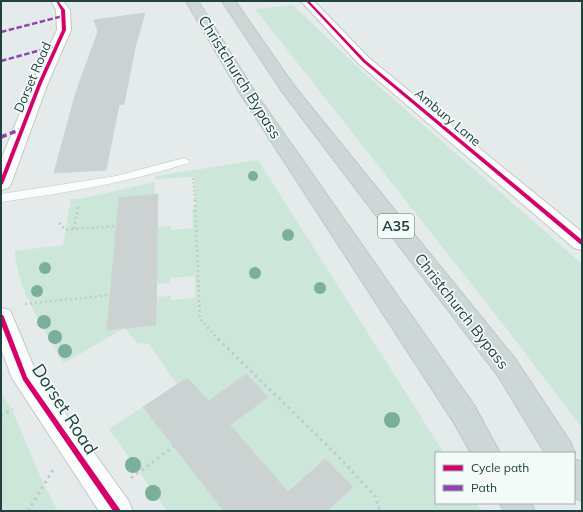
<svg xmlns="http://www.w3.org/2000/svg" width="583" height="512" viewBox="0 0 583 512" font-family="Mulish,sans-serif">
  <style>
    .green { fill: #cce6da }
    .building { fill: #ccd2d1; stroke: #cdd4d3 }
    .lines { fill: none; stroke-linecap: round; stroke-linejoin: round }
    .lane-casing { stroke: #c2c8c7; stroke-width: 1 }
    .street-casing { stroke: #c2c8c7; stroke-width: 2 }
    .primary-casing { stroke: #bcc7c6; stroke-width: 2 }
    .path-far2 { stroke: #c1cbca; stroke-width: 2; stroke-dasharray: 1.5 2.5; stroke-linecap: butt }
    .path-far1 { stroke: #c1cbca; stroke-width: 2.5; stroke-dasharray: 2 3; stroke-linecap: butt }
    .path { stroke: #c1cbca; stroke-width: 3; stroke-dasharray: 2.5 4; stroke-linecap: butt }
    .lane { fill: #fbfcfc; fill-rule: evenodd }
    .street { fill: #fbfcfc; fill-rule: evenodd }
    .primary { fill: #cdd7d6; fill-rule: evenodd }
    .quiet-far1 { stroke: #8e44ad; stroke-width: 2.5; stroke-dasharray: 5.5 2.5; stroke-linecap: butt }
    .quiet { stroke: #8e44ad; stroke-width: 3.5; stroke-dasharray: 6 3.5; stroke-linecap: butt }
    .cycleway-casing { stroke: #f3faf8; stroke-width: 3 }
    .cycleway { fill: #d6006c; fill-rule: evenodd }
    .tree { fill: #7bae9b }
    .labels { text-anchor: middle; dominant-baseline: central; stroke-width: 3.5; stroke-linejoin: round; paint-order: stroke }
    .far-street-label { font-size: 13px; fill: #20413f; stroke: #f3faf8 }
    .shield { fill: #f3faf8; stroke: #5f7876; stroke-width: 1 }
    .shield-label { font-size: 14px; font-weight: bold; fill: #20413f }
    .street-label { font-size: 15px; fill: #20413f; stroke: #f3faf8 }
    .near-street-label { font-size: 18px; fill: #20413f; stroke: #f3faf8 }
  </style>
  <rect width="100%" height="100%" fill="#e5ebea"/>
  <!-- green -->
  <path class="green" d="M293,5L366,75L582,264V428L506,328L255,9Z
    M258,160L444,453H436V503H476L481,511H315L338,501L353,487L325,459L308,474L293,498L226,420L248,404L253,408L268,397L246,374L213,406L187,378L177,384L149,344L137,343L125,328L64,363C46,334 15,285 15,251L63,245L71,199H79L155,182L154,195L119,198L108,330L156,325V297L171,296V300L195,298V276L170,278V283L157,284L158,227L171,226V230L193,228L192,210L196,206L194,178L189,177L155,179L156,176Z
    M1,392L12,410L44,485L58,511H1Z
    M143,407L224,511H167L109,429Z"/>
  <!-- building -->
  <path class="building" d="M145,13L135,48L124,104L119,105L106,170L54,173L76,92L98,32L94,20Z
    M158,194L156,325L107,330L119,198Z
    M246,374L268,397L230,425L288,492L325,459L353,487L327,511H224L143,407L187,378L209,401Z"/>
  <g class="lines">
    <!-- lane casing -->
    <g class="lane-casing">
      <path id="lane" d="M184,158L190,161L188,163C127,183 64,193 1,202V194L116,176Z"/>
    </g>
    <!-- street casing -->
    <g class="street-casing">
      <path id="street" d="M51,1H63L70,10L71,30L48,83L11,184L8,188L1,190V160L32,83L57,30L56,10Z
        M301,1H314L369,58L582,232V250L574,248L359,64Z
        M1,308L10,310L36,372L128,500L133,511H99L12,378L1,349Z"/>
    </g>
    <!-- primary casing -->
    <g class="primary-casing">
      <path id="primary" d="M186,1H198L257,95L474,405L500,453H471L454,423L241,95Z
        M222,1H235L295,87L516,360L571,443L575,453L574,456V453H545L498,376L283,93Z
        M574,459L582,462V501L574,497Z
        M500,503H531L535,511H503Z"/>
    </g>
    <!-- path-far2 -->
    <path class="path-far2" d="M193,178L195,201"/>
    <!-- path-far1 -->
    <path class="path-far1" d="M195,200L200,319L219,340
      M78,207L74,229L117,226
      M59,223L66,230L74,229
      M25,304L110,295"/>
    <!-- path -->
    <path class="path" d="M218,339L337,455L375,496L380,511
      M1,416L13,409
      M131,478L174,446
      M28,511L53,470"/>
    <!-- lane -->
    <use href="#lane" class="lane"/>
    <!-- street -->
    <use href="#street" class="street"/>
    <!-- primary -->
    <use href="#primary" class="primary"/>
    <!-- quiet-far1 -->
    <path class="quiet-far1" d="M1,32L63,16
      M1,61L59,45"/>
    <!-- quiet -->
    <path class="quiet" d="M1,137L22,129"/>
    <!-- cycleway casing -->
    <g class="cycleway-casing">
      <path id="cycleway" d="M56,1H58L65,10L66,30L42,83L3,184L1,185V178L38,83L62,30L61,10Z
        M306,1H309L365,60L582,240V245L580,244L363,62Z
        M1,315H3L4,317L27,377L121,511H113L23,380L1,324Z"/>
    </g>
    <!-- cycleway -->
    <use href="#cycleway" class="cycleway"/>
  </g>
  <!-- trees -->
  <g class="tree">
    <circle cx="253" cy="176" r="5"/>
    <circle cx="288" cy="235" r="6"/>
    <circle cx="45" cy="268" r="6"/>
    <circle cx="255" cy="273" r="6"/>
    <circle cx="320" cy="288" r="6"/>
    <circle cx="37" cy="291" r="6"/>
    <circle cx="44" cy="322" r="7"/>
    <circle cx="55" cy="337" r="7"/>
    <circle cx="65" cy="351" r="7"/>
    <circle cx="392" cy="420" r="8"/>
    <circle cx="133" cy="465" r="8"/>
    <circle cx="153" cy="493" r="8"/>
  </g>
  <g class="labels">
    <!-- far-street labels -->
    <g class="far-street-label">
      <text transform="translate(32 77) rotate(-67)">Dorset Road</text>
      <text transform="translate(448 117) rotate(40)">Ambury Lane</text>
    </g>
    <!-- shield labels -->
    <rect class="shield" x="378" y="214" width="36" height="24" rx="3"/>
    <g class="shield-label">
      <text x="396" y="226">A35</text>
    </g>
    <!-- street labels -->
    <g class="street-label">
      <text transform="translate(240 77) rotate(58)">Christchurch Bypass</text>
      <text transform="translate(462 311) rotate(52)">Christchurch Bypass</text>
    </g>
    <!-- near-street labels -->
    <g class="near-street-label">
      <text transform="translate(65 409) rotate(57)">Dorset Road</text>
    </g>
  </g>
  <!-- border -->
  <rect width="583" height="512" fill="none" stroke="#20413f" stroke-width="4"/>
  <!-- legend -->
  <rect x="435" y="452" width="140" height="52" fill="#f3faf8" stroke="#9fb0ae"/>
  <rect x="443" y="465" width="20" height="6" fill="#d6006c" stroke="#9fb0ae"/>
  <text x="471" y="472" font-size="12" fill="#20413f">Cycle path</text>
  <rect x="443" y="485" width="20" height="6" fill="#8e44ad" stroke="#9fb0ae"/>
  <text x="471" y="492" font-size="12" fill="#20413f">Path</text>
</svg>
